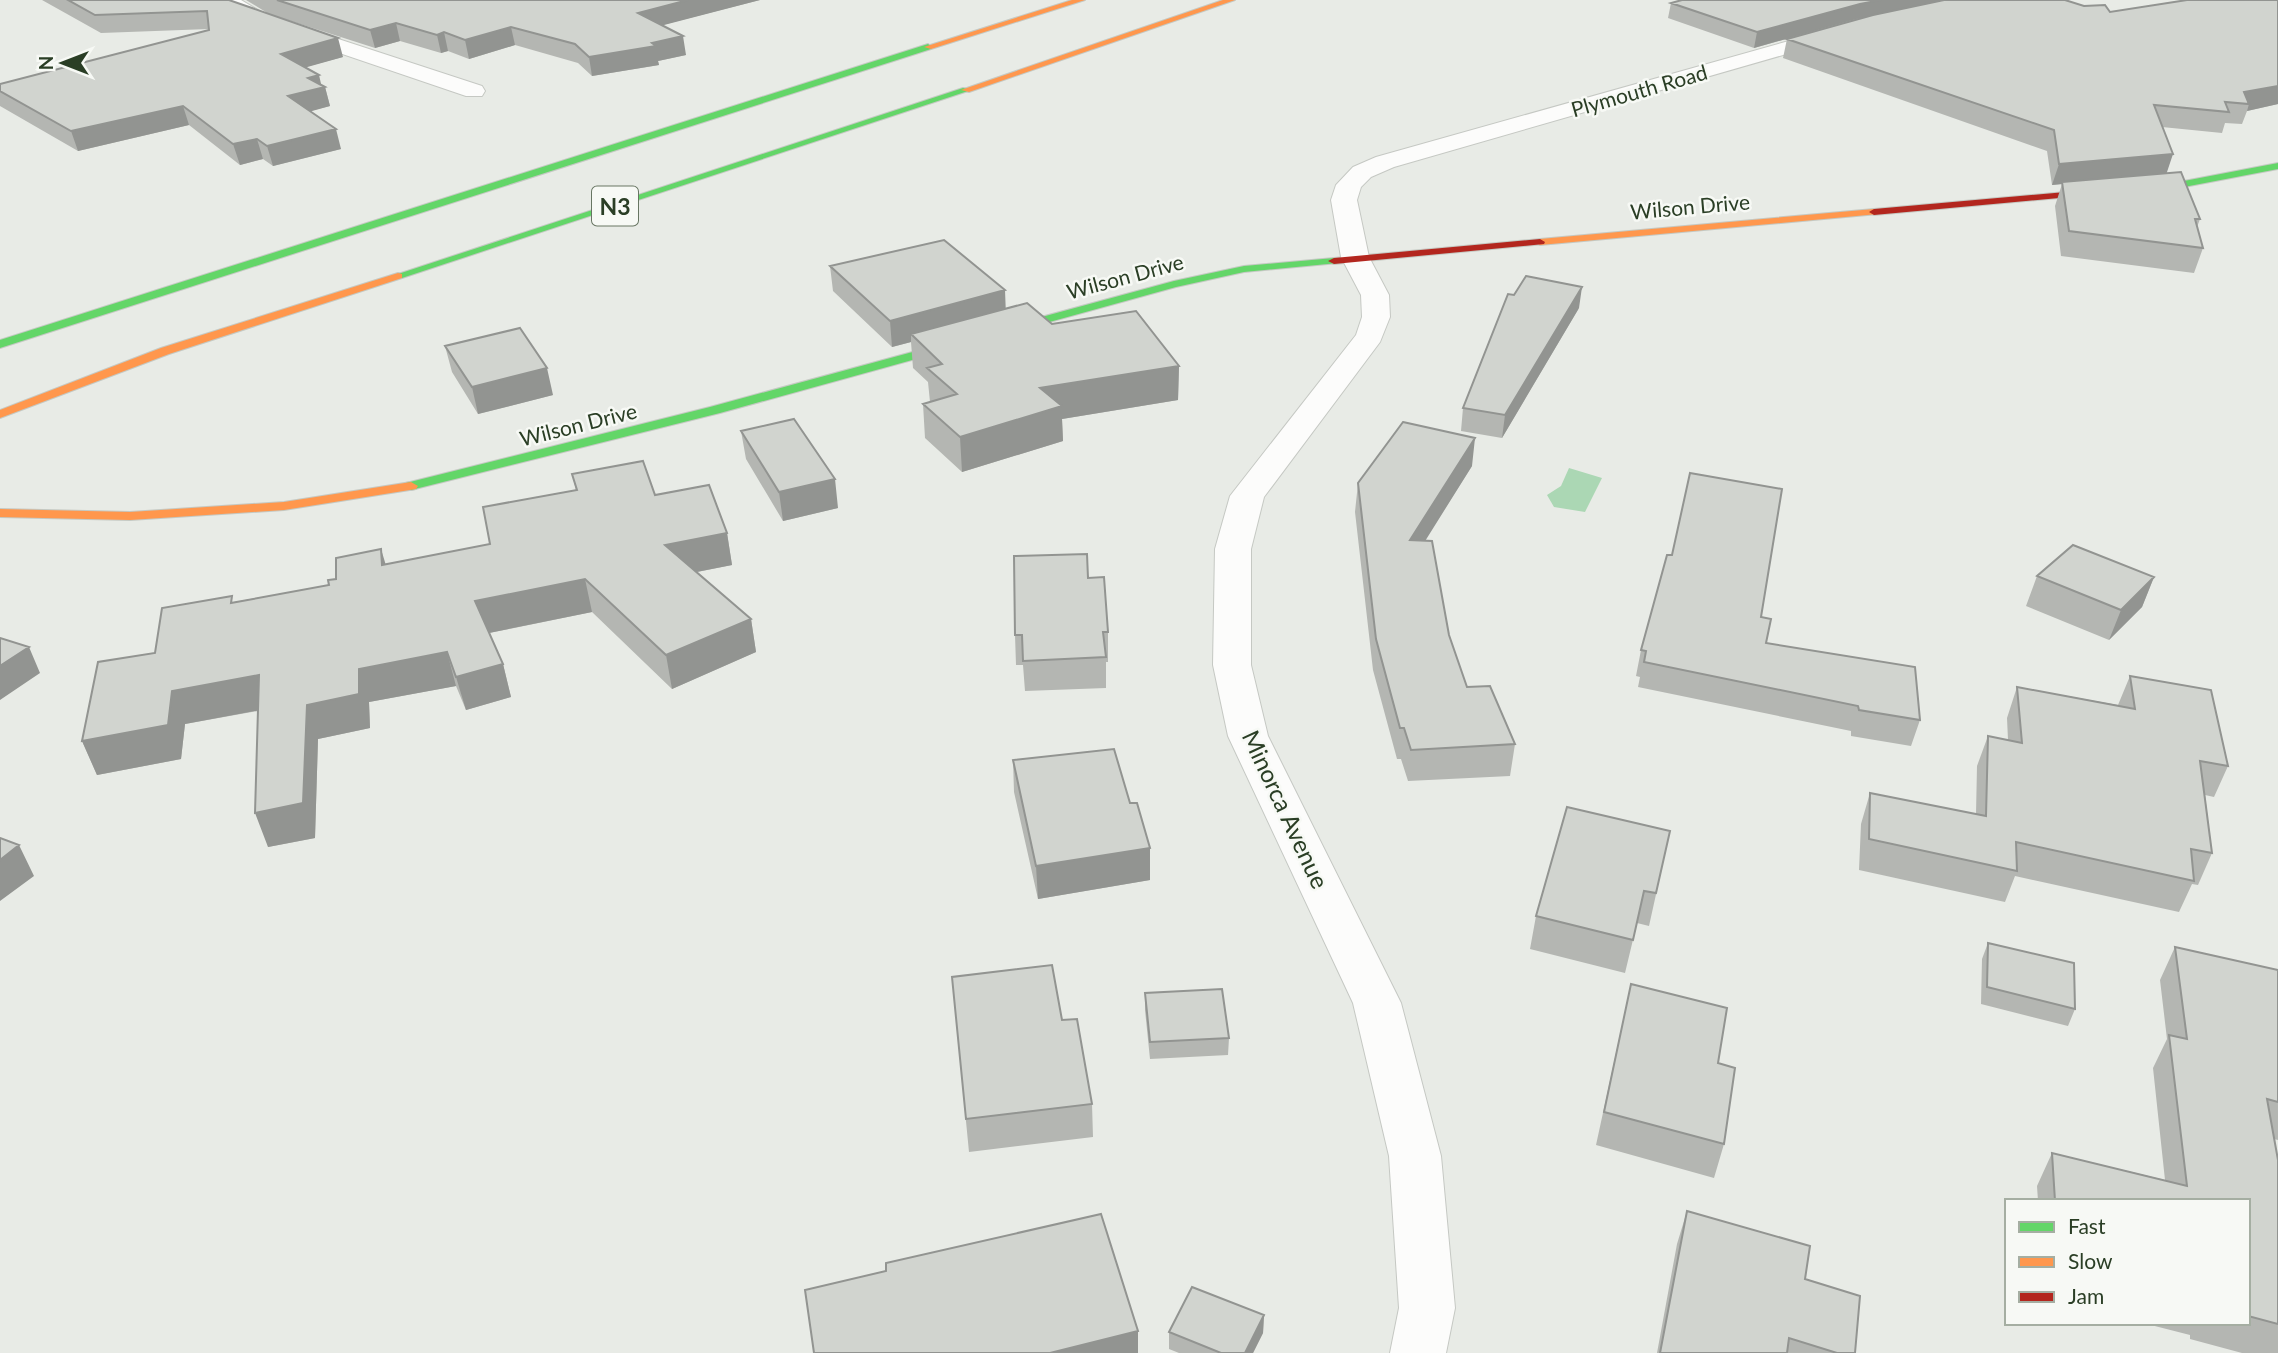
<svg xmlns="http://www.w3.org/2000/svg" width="2278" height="1353" viewBox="0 0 2278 1353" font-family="Lato,sans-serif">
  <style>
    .water { fill: #abd7b4 }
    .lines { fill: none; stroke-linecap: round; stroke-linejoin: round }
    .street-casing { stroke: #c5c8c3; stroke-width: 2 }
    .fast-casing { stroke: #c5c9c3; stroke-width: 2 }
    .slow-casing { stroke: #c5c9c3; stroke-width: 2 }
    .jam-casing { stroke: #c5c9c3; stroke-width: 2 }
    .street { fill: #fcfcfb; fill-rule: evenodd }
    .fast { fill: #63d668; fill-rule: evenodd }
    .slow { fill: #ff974d; fill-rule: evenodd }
    .jam { fill: #b3261e; fill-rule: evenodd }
    .wall { fill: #b4b6b2 }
    .shaded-wall { fill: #929491 }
    .building { fill: #d1d4cf; stroke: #929491; stroke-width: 2 }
    .labels { text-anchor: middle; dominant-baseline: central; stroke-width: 5; stroke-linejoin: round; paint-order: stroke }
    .far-street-label { font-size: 21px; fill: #2a3e25; stroke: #f7f9f5 }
    .shield { fill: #f7f9f5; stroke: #687663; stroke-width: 2 }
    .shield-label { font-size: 23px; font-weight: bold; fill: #2a3e25 }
    .street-label { font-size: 24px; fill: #2a3e25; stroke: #f7f9f5 }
  </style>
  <rect width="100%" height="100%" fill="#e8ebe6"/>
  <!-- water -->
  <path class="water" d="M1569,468L1602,478L1585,512L1554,507L1547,495L1561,486Z"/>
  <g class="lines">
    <!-- street casing -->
    <g class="street-casing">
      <path id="street" d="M220,0H241L268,16L482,86L485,91L482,96H466L254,24L234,15Z
        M1835,28L1845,34L1842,38L1394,167L1371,177L1361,187L1357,200L1369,257L1389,295L1390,317L1380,342L1264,497L1251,549V665L1268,736L1401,1003L1441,1156L1455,1308L1446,1353H1390L1399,1308L1389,1156L1353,1003L1228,736L1213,665L1215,549L1230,496L1356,335L1362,317L1361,295L1341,257L1331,200L1336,185L1353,167L1376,157Z"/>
    </g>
    <!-- fast casing -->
    <g class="fast-casing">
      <path id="fast" d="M928,44L932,47L931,49L0,348V340Z
        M963,88L971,90L402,278L392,276Z
        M2278,163V169L2184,187L2077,197L2072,194L2077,191L2184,181Z
        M1334,258L1340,261L1338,263L1244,272L1176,287L720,413L411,490L404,486L406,483L710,407L1174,281L1244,266Z"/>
    </g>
    <!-- slow casing -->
    <g class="slow-casing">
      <path id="slow" d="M1072,0H1085L931,49L924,47Z
        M1223,0H1235L969,92L961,90Z
        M1874,209L1878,210V214L1540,245L1535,242L1540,239Z
        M398,273L402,274V278L169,354L0,418V410L161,348Z
        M411,482L418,486L416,489L284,510L130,520L0,517V509L130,512L284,502Z"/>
    </g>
    <!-- jam casing -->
    <g class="jam-casing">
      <path id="jam" d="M2077,191L2081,192V196L1874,215L1869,212L1874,209Z
        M1540,239L1545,242L1544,244L1334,264L1328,261L1334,258Z"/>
    </g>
    <!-- street -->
    <use href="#street" class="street"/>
    <!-- fast -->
    <use href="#fast" class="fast"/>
    <!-- slow -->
    <use href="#slow" class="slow"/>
    <!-- jam -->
    <use href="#jam" class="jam"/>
  </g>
  <!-- wall -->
  <path class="wall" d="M42,0H229L343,57L305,67L322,85L325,87L330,106L310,111L341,149L273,166L263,159L240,165L189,125L78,151L0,106V84L209,30V29L101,33Z
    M246,0H760L662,25L686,55L658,61L659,65L592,76L578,63L515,45L469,59L448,51L441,53L400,41L375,48L269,14Z
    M1671,3L2084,6L2110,12L2278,104L2247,111L2242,124L2225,123L2222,133L2162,127L2166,173L2200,219L2197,227L2203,248L2194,273L2061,256L2055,206L2062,184L2052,185L2047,151L1783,58L1787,39L1857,19L1754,48L1668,18Z
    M830,266L1005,309L1179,366L1178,400L1062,419L1063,441L962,472L925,438L923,404L930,402L928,382L913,368L911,342L892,347L833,291Z
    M1579,308L1502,438L1461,431L1463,408Z
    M445,346L553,395L478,414L452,372Z
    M741,431L838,508L783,521L746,459Z
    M1472,466L1425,540L1449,635L1467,687L1515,744L1510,776L1408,781L1401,759H1397L1373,670L1355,512L1358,483Z
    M572,474L655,495L727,533L732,565L697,572L751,619L756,652L672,689L592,612L489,633L503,664L511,697L466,710L456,686L369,702L370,728L318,739L315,838L268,847L258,711L185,724L181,759L97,775L82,741L155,653L234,602L329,585L336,579L386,564L490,544L576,490Z
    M1672,555L1761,617L1766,643L1920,720L1911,746L1851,736V731L1638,687L1640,677L1636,676L1641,650Z
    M2037,576L2154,577L2142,607L2109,640L2026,606Z
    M1088,578L1108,632V662H1106V688L1025,691L1023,665H1016L1015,635Z
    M2130,676L2228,766L2214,797L2205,795L2212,853L2198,885L2192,884L2179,912L2015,876L2005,902L1859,870L1861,824L1870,793L1976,814L1977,766L1988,736L2008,740L2007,718L2017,687L2118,705Z
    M1013,760L1130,803L1150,848V880L1038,899L1014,792Z
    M1670,831L1649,926L1637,923L1625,973L1530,949L1536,916Z
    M1988,943L2075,1009L2068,1026L1981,1004L1982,959Z
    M2175,947L2278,970V1140L2274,1139L2278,1160V1353H2242L2190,1339V1335L2143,1323H2248V1201H2038L2037,1186L2052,1153L2165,1180L2153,1068L2167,1039L2160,980Z
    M952,977L1092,1104L1093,1137L969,1152Z
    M1145,993L1229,1038L1228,1055L1150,1059L1145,1010Z
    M1624,1016L1718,1063L1724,1144L1714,1178L1596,1145Z
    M1687,1211L1805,1279L1855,1353H1657L1677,1244Z
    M1264,1315L1263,1333L1253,1353H1179L1169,1349V1332Z"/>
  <!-- shaded-wall -->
  <path class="shaded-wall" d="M688,0H760L641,31L638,13Z
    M1881,0H1952L1856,19L1754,48L1757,32L1860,4Z
    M396,23L400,41L375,48L370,30Z
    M511,27L515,45L469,59L465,40Z
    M444,32L448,51L441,53L437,35Z
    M683,36L686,55L658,61L659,65L592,76L589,57Z
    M338,38L343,57L286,73L281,54Z
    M319,75L322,88L325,87L330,106L294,116L288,96L308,78Z
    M2278,86V104L2247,111L2249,104L2244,92Z
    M183,106L189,125L78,151L71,131Z
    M336,129L341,149L273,166L267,146Z
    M257,139L263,159L240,165L233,144Z
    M2173,154L2166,175L2062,182V184L2052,185L2059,164Z
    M1582,287L1579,308L1502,438L1505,415Z
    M1005,290L1006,316L911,334V342L892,347L890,321Z
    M1179,366L1178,400L1062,419L1063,441L962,472L960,437L1040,388Z
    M547,368L553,395L478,414L472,387Z
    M1475,438L1472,466L1407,570L1410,540Z
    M835,479L838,508L783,521L779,492Z
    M727,533L732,565L671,577L665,545Z
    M381,549L391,582L382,565Z
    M2154,577L2142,607L2109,640L2121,610Z
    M585,579L592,612L484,634L475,601Z
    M751,619L756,652L672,689L666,655Z
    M29,647L40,673L0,700V666Z
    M447,652L456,686L369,702L370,728L318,739L315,838L268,847L255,813L307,705L359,669Z
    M503,664L511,697L466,710L456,677Z
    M259,675L271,708L185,724L181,759L97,775L82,741L172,691Z
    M19,845L34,876L0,901V860Z
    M1150,848V880L1038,899L1036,866Z
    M1264,1315L1263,1333L1253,1353H1245Z
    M1138,1331V1353H1050Z"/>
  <!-- building -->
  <path class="building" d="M68,0H229L338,38L281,54L319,75L308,78L325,87L288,96L336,129L267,146L257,139L233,144L183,106L71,131L0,91V84L209,30L207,11L95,15Z
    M277,0H688L638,13L683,36L652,43L656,46L589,57L575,44L511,27L465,40L444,32L437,35L396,23L370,30Z
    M1682,0H1881L1860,4L1757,32L1671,3Z
    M1944,0H2065L2084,6L2105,5L2110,12L2187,0H2278V86L2244,92L2249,104L2225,102L2229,112L2154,105L2173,154L2059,164L2054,130L1787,39L1873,15Z
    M2181,172L2200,219H2195L2203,248L2069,231L2062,182Z
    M944,240L1005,290L890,321L830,266Z
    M1526,276L1582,287L1505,415L1463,408L1508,294L1514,295Z
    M1027,303L1052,324L1136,311L1179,366L1040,388L1062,406L960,437L923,404L957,394L927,368L942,364L911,334Z
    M520,328L547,368L472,387L445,346Z
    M794,419L835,479L779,492L741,431Z
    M1403,422L1475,438L1410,540L1432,541L1449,635L1467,687L1490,686L1515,744L1411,750L1404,728H1400L1376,639L1358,483Z
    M643,461L655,495L709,485L727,533L665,545L751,619L666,655L585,579L475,601L503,664L456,677L447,652L359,669V694L307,705L303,803L255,813L259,675L172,691L168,725L82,741L98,662L155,653L162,608L232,596L231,603L329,585L328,580L336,579V558L381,549L382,565L490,544L483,507L577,490L572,474Z
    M1690,473L1782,489L1761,617L1771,619L1766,643L1915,667L1920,720L1859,710L1858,706L1644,662L1646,651L1641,650L1667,555H1672Z
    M2073,545L2154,577L2121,610L2037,576Z
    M1087,554L1088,578L1104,577L1108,632H1103L1106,657L1023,661L1022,635H1015L1014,556Z
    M0,638L29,647L0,666Z
    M2130,676L2211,690L2228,766L2200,761L2212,853L2191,849L2194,881L2016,842L2017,871L1869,839L1870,793L1986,816L1988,736L2022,743L2017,687L2135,709Z
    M1114,749L1130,803H1137L1150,848L1036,866L1013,760Z
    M1567,807L1670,831L1656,893L1644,891L1633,940L1536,916Z
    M0,838L19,845L0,860Z
    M1988,943L2074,963L2075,1009L1987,987Z
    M2175,947L2278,970V1102L2267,1099L2278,1160V1324L2248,1316V1201H2055L2052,1153L2187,1186L2169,1035L2187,1039Z
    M1052,965L1062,1020L1077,1019L1092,1104L966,1119L952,977Z
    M1631,984L1727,1008L1718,1063L1735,1068L1724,1144L1604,1112Z
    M1222,989L1229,1038L1150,1042L1145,993Z
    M1687,1211L1810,1246L1805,1279L1860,1296L1855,1353H1837L1789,1338L1787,1353H1660Z
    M1101,1214L1138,1331L1050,1353H814L805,1290L886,1271V1263Z
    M1192,1287L1264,1315L1245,1353H1221L1169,1332Z"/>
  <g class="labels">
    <!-- far-street labels -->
    <g class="far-street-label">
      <text transform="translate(1639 90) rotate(-16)">Plymouth Road</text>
      <text transform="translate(1690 206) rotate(-5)">Wilson Drive</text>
      <text transform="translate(1125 276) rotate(-15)">Wilson Drive</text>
      <text transform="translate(578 424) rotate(-14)">Wilson Drive</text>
    </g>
    <!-- shield labels -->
    <rect class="shield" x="592" y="186.5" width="46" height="39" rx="5"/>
    <g class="shield-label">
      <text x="615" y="206">N3</text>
    </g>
    <!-- street labels -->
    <g class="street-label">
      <text transform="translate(1286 809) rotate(65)">Minorca Avenue</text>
    </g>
  </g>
  <!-- legend -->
  <rect x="2005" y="1199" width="245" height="126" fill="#f7f9f5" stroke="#a5aea2" stroke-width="2"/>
  <rect x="2019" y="1222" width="35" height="10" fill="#63d668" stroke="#a5aea2" stroke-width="2"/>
  <text x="2068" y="1234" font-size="21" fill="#2a3e25">Fast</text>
  <rect x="2019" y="1257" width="35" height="10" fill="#ff974d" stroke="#a5aea2" stroke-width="2"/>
  <text x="2068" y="1269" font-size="21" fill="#2a3e25">Slow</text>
  <rect x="2019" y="1292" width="35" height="10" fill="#b3261e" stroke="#a5aea2" stroke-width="2"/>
  <text x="2068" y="1304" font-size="21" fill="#2a3e25">Jam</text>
  <!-- north arrow -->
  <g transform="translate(63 63) rotate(270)" stroke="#f7f9f5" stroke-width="5" paint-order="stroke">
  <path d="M0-5L12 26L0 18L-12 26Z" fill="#2a3e25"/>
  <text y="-10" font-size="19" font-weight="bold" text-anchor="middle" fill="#2a3e25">N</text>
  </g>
</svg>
